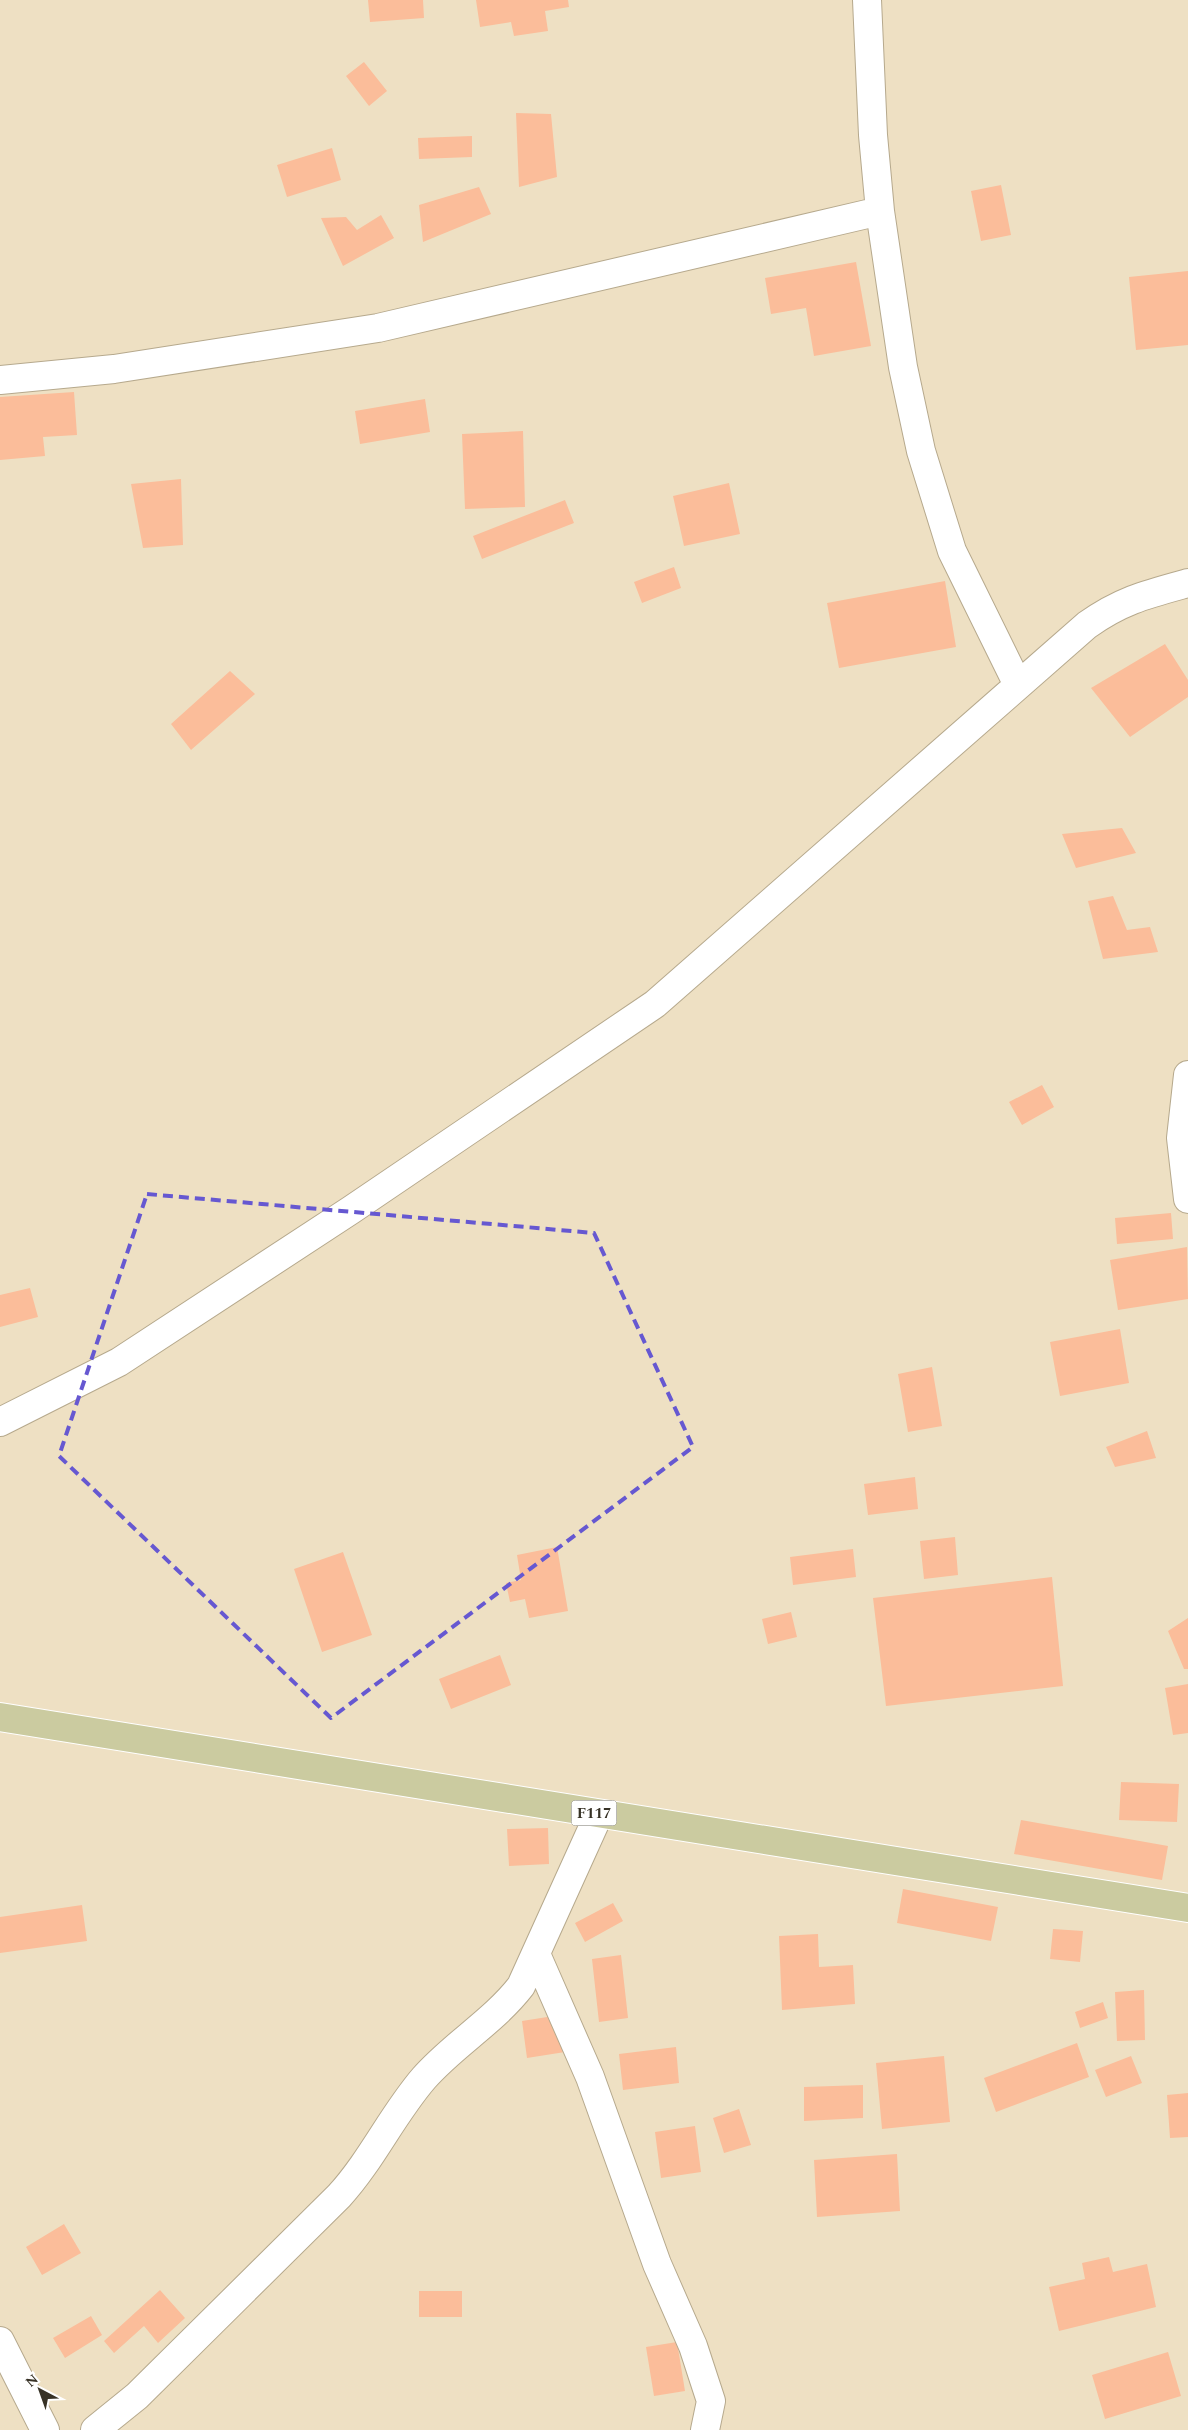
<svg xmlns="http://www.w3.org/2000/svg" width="1188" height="2430" viewBox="0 0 1188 2430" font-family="Spectral,serif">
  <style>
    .building { fill: #fbbd9a }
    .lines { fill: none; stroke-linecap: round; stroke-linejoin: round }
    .minor-casing { stroke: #b6a98d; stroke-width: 30 }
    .major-casing { stroke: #fff; stroke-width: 30 }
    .minor { stroke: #fff; stroke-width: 28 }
    .major { stroke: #cbcba0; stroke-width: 28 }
    .marked { fill: none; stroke: #6658d1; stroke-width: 4; stroke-dasharray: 10 6; stroke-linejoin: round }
    .labels { text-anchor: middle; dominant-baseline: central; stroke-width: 4; stroke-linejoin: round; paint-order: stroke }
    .shield { fill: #fff; stroke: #737067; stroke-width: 1 }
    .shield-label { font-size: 15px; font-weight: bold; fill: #373226 }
  </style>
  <rect width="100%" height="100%" fill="#eee0c3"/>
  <!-- building -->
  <path class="building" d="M368,0H423L424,18L370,22Z
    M476,0H568L569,7L545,11L548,31L514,36L511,22L480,27Z
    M364,62L387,91L369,106L346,76Z
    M516,113L551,114L557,177L519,187Z
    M472,136V157L419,159L418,138Z
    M332,148L341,180L287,197L277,165Z
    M1001,185L1011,235L981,241L971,191Z
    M479,187L491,214L423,242L419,205Z
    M381,215L394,238L343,266L321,218L346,217L357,230Z
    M856,262L871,346L814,356L806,308L771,314L765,278Z
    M1188,271V345L1136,350L1129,277Z
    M74,392L77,435L43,437L45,456L0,460V397Z
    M425,399L430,432L360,444L355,411Z
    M523,431L525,507L465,509L462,434Z
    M181,479L183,545L143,548L131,484Z
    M729,483L740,534L684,546L673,496Z
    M565,500L574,523L482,559L473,536Z
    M674,567L681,588L642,603L634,582Z
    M945,581L956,647L839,668L827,603Z
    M1165,644L1188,680V697L1130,737L1091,688Z
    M230,671L255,694L191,750L171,724Z
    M1122,828L1136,853L1076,868L1062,834Z
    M1113,896L1127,930L1150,927L1158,952L1103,959L1088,901Z
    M1042,1085L1054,1107L1022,1125L1009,1102Z
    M1171,1213L1173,1239L1117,1244L1115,1218Z
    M1187,1247L1188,1299L1118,1310L1110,1260Z
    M30,1288L38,1317L0,1327V1295Z
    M1120,1329L1129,1383L1060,1396L1050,1342Z
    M932,1367L942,1426L908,1432L898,1374Z
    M1147,1431L1156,1458L1115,1467L1106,1447Z
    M915,1477L918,1509L868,1515L864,1484Z
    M955,1537L958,1575L924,1579L920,1541Z
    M557,1547L568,1611L529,1618L525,1599L510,1602L506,1583L521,1580L517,1555Z
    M853,1549L856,1577L793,1585L790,1557Z
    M343,1552L372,1635L322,1652L294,1569Z
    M1052,1577L1063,1686L886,1706L873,1598Z
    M791,1612L797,1637L768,1644L762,1619Z
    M1188,1618V1669H1184L1168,1631Z
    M500,1655L511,1685L451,1709L439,1679Z
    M1188,1684V1733L1173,1735L1165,1688Z
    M1121,1782L1179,1784L1177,1822L1119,1820Z
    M1021,1820L1168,1846L1162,1880L1014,1854Z
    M548,1828L549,1864L509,1866L507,1829Z
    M903,1889L998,1907L991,1941L897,1923Z
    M613,1903L623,1921L585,1942L575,1923Z
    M82,1905L87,1941L0,1953V1917Z
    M1053,1929L1083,1931L1080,1962L1050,1959Z
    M818,1934L819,1967L853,1965L855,2004L782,2010L779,1936Z
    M621,1955L628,2018L599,2022L592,1959Z
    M1144,1990L1145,2040L1117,2041L1115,1992Z
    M1103,2002L1108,2018L1080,2028L1075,2012Z
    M560,2015L565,2052L527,2058L522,2021Z
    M1077,2043L1089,2077L996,2112L984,2078Z
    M676,2047L679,2083L623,2090L619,2054Z
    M944,2056L950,2122L882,2129L876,2063Z
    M1131,2056L1142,2083L1106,2097L1095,2070Z
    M863,2085V2118L804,2121V2087Z
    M1188,2093V2137L1170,2138L1167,2095Z
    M739,2109L751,2145L724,2153L713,2118Z
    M695,2126L701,2172L661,2178L655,2132Z
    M897,2154L900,2211L817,2217L814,2160Z
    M64,2224L81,2253L42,2275L26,2247Z
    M1109,2257L1113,2272L1147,2264L1156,2307L1059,2331L1049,2287L1085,2279L1082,2263Z
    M160,2290L185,2318L158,2343L144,2326L114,2353L104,2341Z
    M419,2291H462V2317H419Z
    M91,2316L102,2335L65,2358L53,2338Z
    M677,2342L685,2391L654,2396L646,2347Z
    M1168,2352L1181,2396L1105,2419L1092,2375Z"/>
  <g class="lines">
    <!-- minor casing -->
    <g class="minor-casing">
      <path id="minor" d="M867,0L873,135L880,211L903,367L921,451L952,551L1018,685
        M0,380L114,369L378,328L880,211
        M1188,1075L1181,1138L1188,1199
        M0,1422L119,1362L351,1210L655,1004L1087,625C1122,600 1148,594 1188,583
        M536,1954L590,2077L657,2264L693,2346L711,2401L705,2430
        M0,2341L45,2430
        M95,2430L137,2396L339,2196C372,2160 392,2115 424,2078C454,2044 493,2022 521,1986L599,1814"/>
    </g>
    <!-- major casing -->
    <g class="major-casing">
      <path id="major" d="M0,1717L1188,1908"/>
    </g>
    <!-- minor -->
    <use href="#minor" class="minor"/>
    <!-- major -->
    <use href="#major" class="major"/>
  </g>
  <!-- marked area -->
  <path class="marked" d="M147,1194L594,1233L693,1447L331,1718L59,1456Z"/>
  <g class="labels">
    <!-- shield labels -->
    <rect class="shield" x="571.5" y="1800.5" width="45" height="25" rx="4"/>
    <g class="shield-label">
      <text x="594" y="1813">F117</text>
    </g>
  </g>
  <!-- north arrow -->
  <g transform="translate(40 2390) rotate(319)" stroke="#ffffff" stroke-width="4" paint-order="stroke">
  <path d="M0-4L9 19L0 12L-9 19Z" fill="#373226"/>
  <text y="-8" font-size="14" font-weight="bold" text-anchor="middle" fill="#373226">N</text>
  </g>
</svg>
